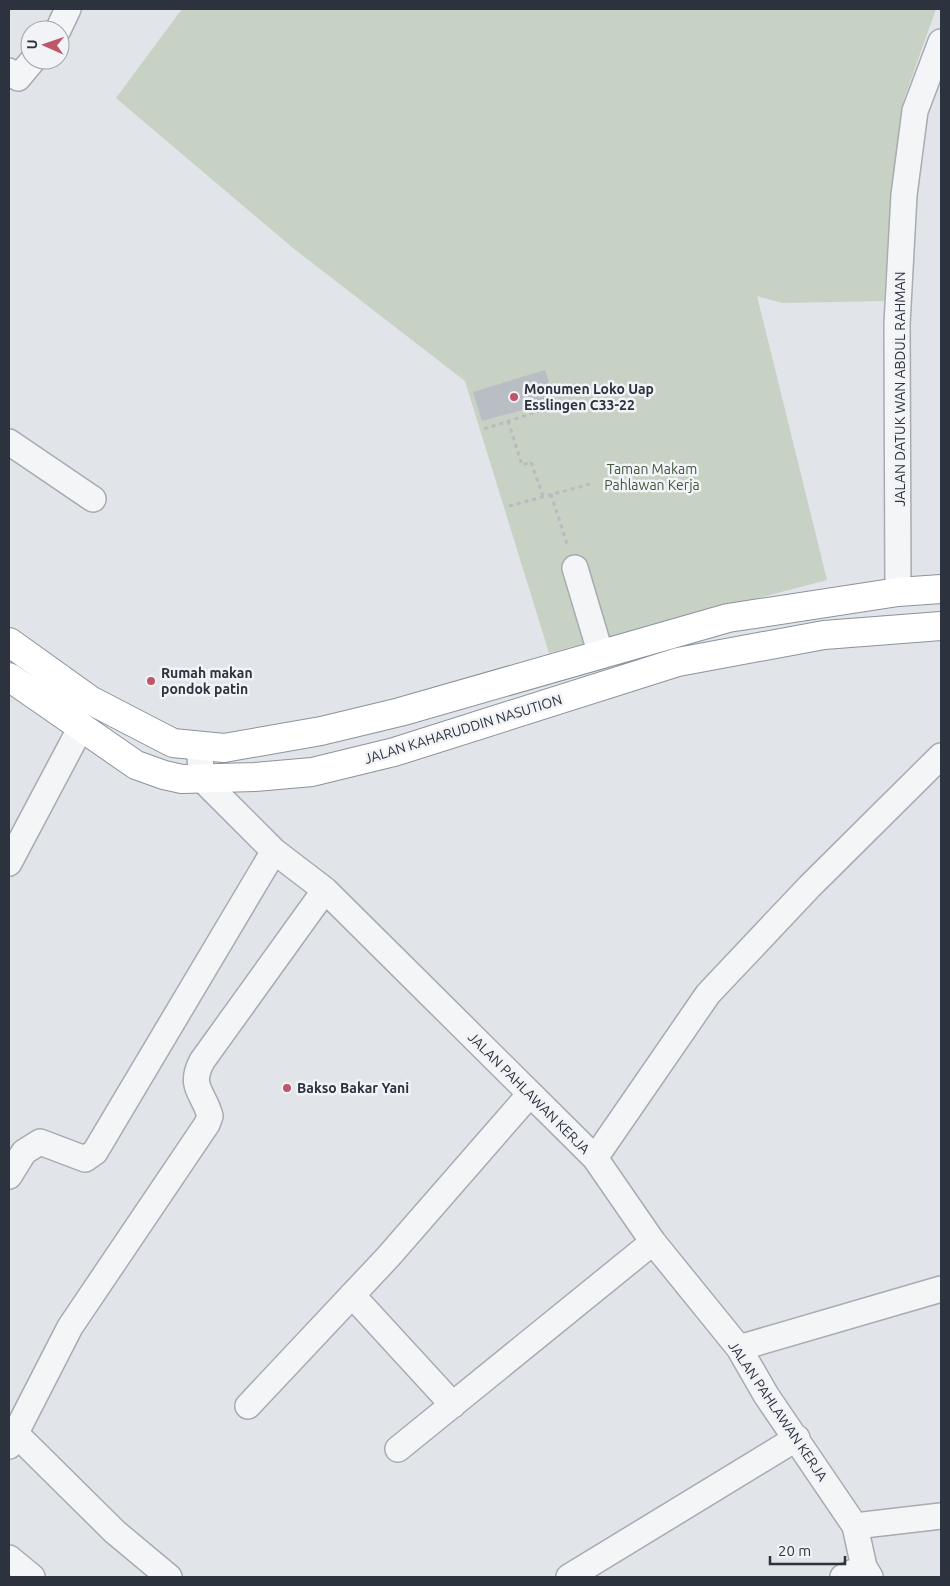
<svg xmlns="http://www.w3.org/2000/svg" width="950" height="1586" viewBox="0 0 950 1586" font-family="Ubuntu,sans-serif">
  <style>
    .green { fill: #c7d1c4 }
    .building { fill: #b9bec4 }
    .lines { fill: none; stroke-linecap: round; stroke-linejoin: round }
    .minor-casing { stroke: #a7abb2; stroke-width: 28 }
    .highway-casing { stroke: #8a939d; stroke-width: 30 }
    .path { stroke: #b8bbc0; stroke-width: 3; stroke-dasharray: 4 4; stroke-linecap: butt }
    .minor { stroke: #f4f5f7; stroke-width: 25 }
    .highway { stroke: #fff; stroke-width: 28 }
    .poi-dot { fill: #bf5569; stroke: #f1f3f6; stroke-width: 2 }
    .labels { text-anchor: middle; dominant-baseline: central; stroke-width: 5; stroke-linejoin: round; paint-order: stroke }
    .poi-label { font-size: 14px; font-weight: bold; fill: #2c333e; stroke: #f1f3f6; text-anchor: start }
    .street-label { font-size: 14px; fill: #2c333e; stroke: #f1f3f6 }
    .park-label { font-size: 14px; fill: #41583a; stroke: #f1f3f6 }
  </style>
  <rect width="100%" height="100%" fill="#e1e4e8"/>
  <!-- green -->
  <path class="green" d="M182,9H936L904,99L891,196L884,301L782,303L757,296L827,580L549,653L465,381L293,248L116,98Z"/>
  <!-- building -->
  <path class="building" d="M545,370L555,401L482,421L473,392Z"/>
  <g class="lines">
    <!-- minor casing -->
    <g class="minor-casing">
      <path id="minor" d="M58,30L68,9
        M9,71L18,78L33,60
        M9,442L93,499
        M575,568L601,655
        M898,592L897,324L904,195L915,111L941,42
        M199,747L202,779L274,851L325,890L595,1158L653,1242L739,1348L766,1395L855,1526L941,1516
        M9,863L81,727
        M595,1158L708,994L810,886L941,756
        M9,1176L24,1152L40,1142L85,1159L95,1152L274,851
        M352,1295L453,1405
        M739,1348L941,1289
        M248,1406L388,1257L530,1094
        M16,1434L115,1532L169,1577
        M9,1446L70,1327L207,1124L210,1116C204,1093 188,1087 202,1061L325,890
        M398,1449L653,1242
        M855,1526L864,1567L870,1577
        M9,1558L32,1577
        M569,1577L797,1438
        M843,1577L864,1567"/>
    </g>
    <!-- highway casing -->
    <g class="highway-casing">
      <path id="highway" d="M9,642L90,700L173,743L224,748L321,731L400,712L728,618L898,592L941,589
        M9,677L136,765L164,775L182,779L255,777L312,772L394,752L678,662L824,635L941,626"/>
    </g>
    <!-- path -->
    <path class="path" d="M508,421L522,465L531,462L543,496
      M484,429L561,404
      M551,494L567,544
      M509,506L594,483"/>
    <!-- minor -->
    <use href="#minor" class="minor"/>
    <!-- highway -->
    <use href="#highway" class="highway"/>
  </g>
  <!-- markers -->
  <g class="poi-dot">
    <circle cx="514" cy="397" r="5"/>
    <circle cx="151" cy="681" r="5"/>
    <circle cx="287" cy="1088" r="5"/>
  </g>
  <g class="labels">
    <!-- poi labels -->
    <g class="poi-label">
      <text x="524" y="389">Monumen Loko Uap<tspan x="524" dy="16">Esslingen C33-22</tspan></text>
      <text x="161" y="673">Rumah makan<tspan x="161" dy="16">pondok patin</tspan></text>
      <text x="297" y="1088">Bakso Bakar Yani</text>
    </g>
    <!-- street labels -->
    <g class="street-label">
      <text transform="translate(900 389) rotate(-90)">JALAN DATUK WAN ABDUL RAHMAN</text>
      <text transform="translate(463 729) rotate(-17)">JALAN KAHARUDDIN NASUTION</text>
      <text transform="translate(529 1093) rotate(45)">JALAN PAHLAWAN KERJA</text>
      <text transform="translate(778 1411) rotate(56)">JALAN PAHLAWAN KERJA</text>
    </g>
    <!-- park labels -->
    <g class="park-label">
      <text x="652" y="469">Taman Makam<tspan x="652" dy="16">Pahlawan Kerja</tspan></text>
    </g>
  </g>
  <!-- border -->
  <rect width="950" height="1586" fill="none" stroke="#2c333e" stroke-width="20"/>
  <!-- north arrow -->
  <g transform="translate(45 45) rotate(272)"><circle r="24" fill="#f1f3f6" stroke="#a2a6ac"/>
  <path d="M0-4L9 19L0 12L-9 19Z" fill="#bf5569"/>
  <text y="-8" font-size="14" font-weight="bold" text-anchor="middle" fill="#2c333e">U</text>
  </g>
  <!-- scale -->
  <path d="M770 1556v8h75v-8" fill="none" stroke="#2c333e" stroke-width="2.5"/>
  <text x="778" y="1556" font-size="15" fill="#2c333e" stroke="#f1f3f6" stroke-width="4" paint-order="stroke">20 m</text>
</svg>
